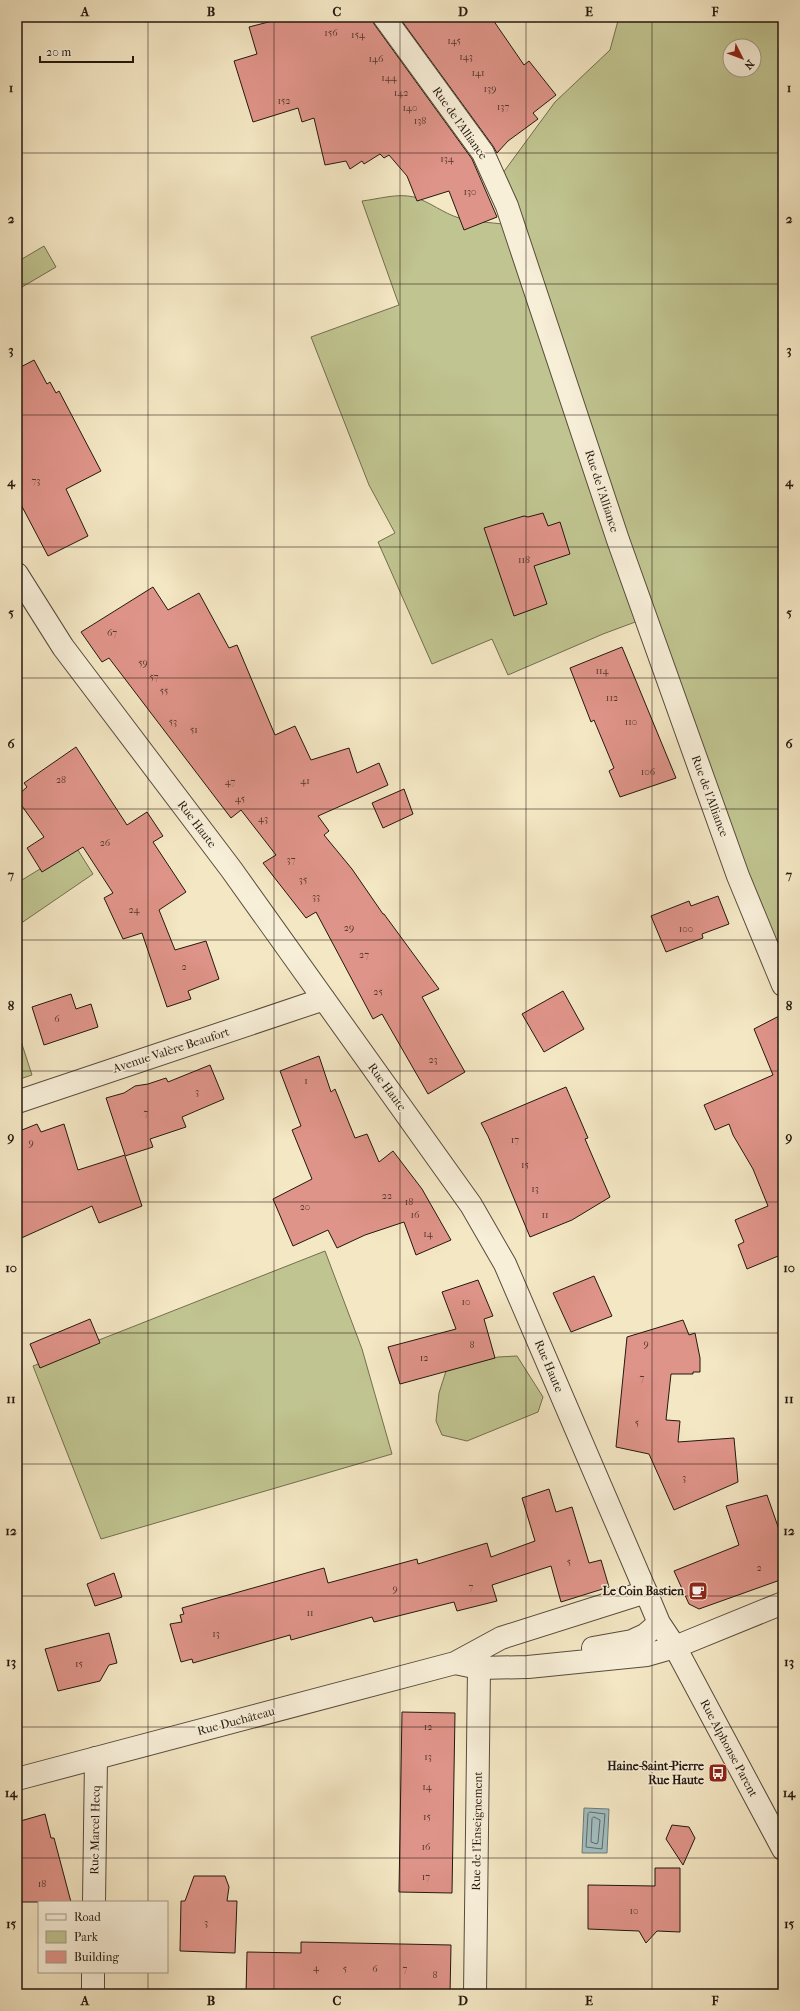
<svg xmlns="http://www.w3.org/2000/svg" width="800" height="2011" viewBox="0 0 800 2011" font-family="'IM FELL French Canon',serif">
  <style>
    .green { fill: #c0c490; stroke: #726e4f; fill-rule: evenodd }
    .water { fill: #a1bdbf; stroke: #6f7b78 }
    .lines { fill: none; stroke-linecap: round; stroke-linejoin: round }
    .shore { stroke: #626a66; stroke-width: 1 }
    .building { fill: #df9489; stroke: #24180e }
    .minor-casing { stroke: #584c3c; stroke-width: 24 }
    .tertiary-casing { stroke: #584c3c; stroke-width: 24 }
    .minor { stroke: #f8efd9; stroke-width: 22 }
    .tertiary { stroke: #f8efd9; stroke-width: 22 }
    .grid { fill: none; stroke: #24180e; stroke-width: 1; stroke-opacity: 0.55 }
    .labels { text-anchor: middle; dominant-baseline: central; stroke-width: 3; stroke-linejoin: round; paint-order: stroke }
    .number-label { font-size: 10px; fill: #53372d }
    .street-label { font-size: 12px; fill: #24180e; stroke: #f8efd9 }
    .poi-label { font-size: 12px; font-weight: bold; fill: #24180e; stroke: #f8efd9; text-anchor: end }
    .neatline { fill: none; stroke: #24180e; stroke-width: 1.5 }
    .grid-label { font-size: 13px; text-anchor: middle; font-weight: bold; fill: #24180e }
  </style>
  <rect width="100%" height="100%" fill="#f4e7c4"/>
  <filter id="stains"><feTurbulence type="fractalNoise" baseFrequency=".005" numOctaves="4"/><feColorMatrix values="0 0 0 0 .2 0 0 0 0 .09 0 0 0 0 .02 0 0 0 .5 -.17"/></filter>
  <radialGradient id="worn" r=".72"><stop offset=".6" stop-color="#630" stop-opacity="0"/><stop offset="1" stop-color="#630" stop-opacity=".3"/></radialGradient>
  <!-- green -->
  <path class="green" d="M619,17H783V961L646,618L603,634L508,675L492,639L432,664L378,542L395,533L369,485L311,337L399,305L362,201C379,199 397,193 414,197C430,202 443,213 459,218C477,223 496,222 514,226L497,181L555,102L610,50ZM730,46H754V70H730Z
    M44,246L56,267L17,290V262Z
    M76,847L93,874L17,926V883Z
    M17,1029L32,1075L17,1080Z
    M325,1251L362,1349L392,1454L101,1539L33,1366Z
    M517,1356L543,1397L538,1412L467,1441L442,1435L436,1421L439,1393L446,1371L498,1357Z"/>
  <!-- water -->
  <path class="water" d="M584,1808L609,1809L607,1853H582Z"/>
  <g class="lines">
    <!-- shore -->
    <path class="shore" d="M590,1812L605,1814L602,1849L586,1847L588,1814Z
      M594,1817L600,1820L598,1842L597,1844L591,1842L592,1819Z"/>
  </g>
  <!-- building -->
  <path class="building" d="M288,17H372L374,24L472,159L497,217L464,230L449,191L417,201L407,176L389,155L384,158L380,154L364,164L362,161L350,169L346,161L325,165L314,118L302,122L298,108L253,122L234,61L257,54L249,27Z
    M399,17H491L524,65L529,61L556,95L533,113L538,119L508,141L497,153L493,146Z
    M34,360L47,384L50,382L56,393L59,391L101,471L66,489L88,536L48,556L17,497V369Z
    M543,513L548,526L560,522L570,554L534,566L547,604L514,616L484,528L524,516L528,517Z
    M153,587L168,610L199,593L229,648L237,645L275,735L295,726L311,760L349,748L357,773L379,763L388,785L318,816L329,831L324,835L352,869L383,914H384L439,989L422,997L465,1072L428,1094L382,1014L373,1019L316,912L306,918L263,863L276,855L241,810L231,818L109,658L102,662L81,632Z
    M622,647L676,778L620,797L609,771L614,768L594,720L591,722L570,668Z
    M76,747L127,825L147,812L163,836L153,842L186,892L159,910L175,950L206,941L219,979L188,991L191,999L167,1007L142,933L123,939L104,898L113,893L83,847L42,872L27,848L44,837L17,799V796L27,787L24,783Z
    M404,789L413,814L383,828L372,803Z
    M718,896L729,924L702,934L703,938L666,952L651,916L689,901L691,906Z
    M563,991L584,1029L544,1052L522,1014Z
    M71,994L76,1009L91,1004L98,1027L44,1045L32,1007Z
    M783,1014V1254L747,1269L738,1245L744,1242L735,1220L768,1206L753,1169L733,1135L729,1124L715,1130L704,1105L773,1075L754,1029Z
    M319,1056L331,1092L335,1089L355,1138L367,1134L379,1162L393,1151L422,1189L451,1240L416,1255L404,1222L365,1235L337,1248L328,1230L293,1246L273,1199L312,1179L292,1130L301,1126L280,1071Z
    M210,1065L224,1099L182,1117L186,1127L150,1139L153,1147L125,1156L142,1206L99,1223L92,1206L17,1240V1132L37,1124L41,1132L64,1124L78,1170L125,1155L106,1098L124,1093L135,1086L148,1084L166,1078L168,1082Z
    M566,1087L588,1138L585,1139L610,1197L572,1220L530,1237L488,1136L481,1123Z
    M594,1276L612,1316L571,1332L553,1293Z
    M478,1280L493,1316L484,1319L495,1358L400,1384L388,1347L456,1329L442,1292Z
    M90,1319L100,1343L40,1368L30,1344Z
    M683,1320L689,1335L695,1333L700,1358V1372H693V1374H671L666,1420L680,1421L678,1442L734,1438L738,1482L674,1510L649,1454L616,1447L627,1337Z
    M549,1489L556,1512L572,1507L589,1563L601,1560L609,1587L561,1602L551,1566L492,1585L497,1601L457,1611L454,1602L374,1622L372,1617L291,1640L290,1635L193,1663L192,1659L181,1662L170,1624L182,1622L180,1615L184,1614L182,1608L324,1568L328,1583L417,1559L418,1564L487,1543L491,1557L535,1541L522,1498Z
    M767,1495L783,1541V1579L699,1609L689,1604L674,1571L739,1545L726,1506Z
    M114,1573L122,1597L95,1606L87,1584Z
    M109,1633L117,1663L109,1665L100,1681L58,1691L45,1649Z
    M402,1712L455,1713L452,1893L399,1892Z
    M45,1814L51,1838H54L71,1902H17V1822Z
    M672,1825L689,1827L695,1838L683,1865L666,1839Z
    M655,1868H680V1932L657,1931L646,1943L639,1931L588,1929V1885L655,1886Z
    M194,1876H225L229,1887L227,1901H237L235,1953L180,1951L181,1901H185Z
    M301,1942L451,1945L450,1994H246L247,1952L301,1953Z"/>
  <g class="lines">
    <!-- minor casing -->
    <g class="minor-casing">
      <path id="minor" d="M384,17L483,153L507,206L618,540L738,876L783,985
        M17,574L63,647L231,869L471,1205L505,1264L646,1592
        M17,1102L324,999
        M94,1902L96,1758
        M93,1994V1972
        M475,1994L479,1668"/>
    </g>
    <!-- tertiary casing -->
    <g class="tertiary-casing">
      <path id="tertiary" d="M593,1648L632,1641L645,1635L659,1623
        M455,1663L479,1668L528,1667L647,1655L675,1647L783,1603
        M17,1779L455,1663L501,1638L646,1592L659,1623L675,1647L783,1849"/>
    </g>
    <!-- minor -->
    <use href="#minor" class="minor"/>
    <!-- tertiary -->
    <use href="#tertiary" class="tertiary"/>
  </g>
  <!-- grid -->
  <path class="grid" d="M148,17V1902M274,17V1994M400,17V1994M526,17V1994M652,17V1994M17,153H783M17,284H783M17,415H783M17,547H783M17,678H783M17,809H783M17,940H783M17,1071H783M17,1202H783M17,1333H783M17,1464H783M17,1596H783M17,1727H783M17,1858H783M148,1972V1994"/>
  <!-- icons -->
  <defs>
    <g id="cafe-square" transform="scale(1)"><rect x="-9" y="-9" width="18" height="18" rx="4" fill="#8f2418" stroke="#f8efd9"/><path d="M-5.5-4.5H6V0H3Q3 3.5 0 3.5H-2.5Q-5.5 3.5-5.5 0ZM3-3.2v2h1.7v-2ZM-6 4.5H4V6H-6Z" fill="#fff"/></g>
    <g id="bus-square" transform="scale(1)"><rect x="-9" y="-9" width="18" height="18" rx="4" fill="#8f2418" stroke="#f8efd9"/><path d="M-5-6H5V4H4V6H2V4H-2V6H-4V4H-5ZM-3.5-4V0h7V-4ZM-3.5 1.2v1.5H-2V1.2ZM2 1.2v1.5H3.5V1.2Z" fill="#fff"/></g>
  </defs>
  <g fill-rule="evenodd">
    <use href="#cafe-square" x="698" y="1591"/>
    <use href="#bus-square" x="718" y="1773"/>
  </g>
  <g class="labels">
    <!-- number labels -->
    <g class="number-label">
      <text x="331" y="33">156</text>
      <text x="358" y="35">154</text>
      <text x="454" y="41">145</text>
      <text x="466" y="57">143</text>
      <text x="376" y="59">146</text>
      <text x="478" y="73">141</text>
      <text x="389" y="78">144</text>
      <text x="490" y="89">139</text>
      <text x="401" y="93">142</text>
      <text x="284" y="101">152</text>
      <text x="503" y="107">137</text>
      <text x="410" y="108">140</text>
      <text x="420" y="121">138</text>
      <text x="447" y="159">134</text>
      <text x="470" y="192">130</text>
      <text x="36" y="481">73</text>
      <text x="524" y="560">118</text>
      <text x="112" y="633">67</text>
      <text x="143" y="663">59</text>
      <text x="602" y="671">114</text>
      <text x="154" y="677">57</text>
      <text x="164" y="691">55</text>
      <text x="612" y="698">112</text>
      <text x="173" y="722">53</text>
      <text x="631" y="722">110</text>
      <text x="194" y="730">51</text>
      <text x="648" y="772">106</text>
      <text x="61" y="780">28</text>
      <text x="305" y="781">41</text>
      <text x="230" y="782">47</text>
      <text x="240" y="799">45</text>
      <text x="263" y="819">43</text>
      <text x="105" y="843">26</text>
      <text x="291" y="860">37</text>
      <text x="303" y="880">35</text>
      <text x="316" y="897">33</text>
      <text x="134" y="910">24</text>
      <text x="349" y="928">29</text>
      <text x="686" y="929">100</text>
      <text x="364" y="955">27</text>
      <text x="184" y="967">2</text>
      <text x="378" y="992">25</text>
      <text x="57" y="1019">6</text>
      <text x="433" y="1060">23</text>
      <text x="306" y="1081">1</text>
      <text x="197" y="1092">3</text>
      <text x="146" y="1113">7</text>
      <text x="515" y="1140">17</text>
      <text x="31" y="1143">9</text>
      <text x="525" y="1165">15</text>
      <text x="535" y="1189">13</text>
      <text x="387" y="1196">22</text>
      <text x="409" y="1202">18</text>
      <text x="305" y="1207">20</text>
      <text x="415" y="1215">16</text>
      <text x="545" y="1215">11</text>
      <text x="428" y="1234">14</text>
      <text x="466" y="1302">10</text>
      <text x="646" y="1344">9</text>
      <text x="472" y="1345">8</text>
      <text x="424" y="1358">12</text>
      <text x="642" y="1378">7</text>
      <text x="637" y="1423">5</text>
      <text x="684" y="1478">3</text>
      <text x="569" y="1562">5</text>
      <text x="759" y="1568">2</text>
      <text x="471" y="1587">7</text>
      <text x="395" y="1589">9</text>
      <text x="310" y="1613">11</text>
      <text x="216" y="1634">13</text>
      <text x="79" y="1664">15</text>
      <text x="428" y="1727">12</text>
      <text x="428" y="1757">13</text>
      <text x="427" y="1787">14</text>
      <text x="427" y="1817">15</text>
      <text x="426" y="1847">16</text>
      <text x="426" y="1877">17</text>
      <text x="42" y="1884">18</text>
      <text x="634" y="1911">10</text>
      <text x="206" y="1923">3</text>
      <text x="316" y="1968">4</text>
      <text x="345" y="1969">5</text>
      <text x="375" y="1969">6</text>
      <text x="405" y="1969">7</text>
      <text x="435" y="1975">8</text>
    </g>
    <!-- street labels -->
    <g class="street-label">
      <text transform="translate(460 123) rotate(55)">Rue de l'Alliance</text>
      <text transform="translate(602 491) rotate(72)">Rue de l'Alliance</text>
      <text transform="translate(710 796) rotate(70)">Rue de l'Alliance</text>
      <text transform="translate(197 824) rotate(53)">Rue Haute</text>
      <text transform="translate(171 1050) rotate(-18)">Avenue Valère Beaufort</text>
      <text transform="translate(387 1087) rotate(54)">Rue Haute</text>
      <text transform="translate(549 1366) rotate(67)">Rue Haute</text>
      <text transform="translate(236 1721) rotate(-15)">Rue Duchâteau</text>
      <text transform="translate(729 1748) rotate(62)">Rue Alphonse Parent</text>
      <text transform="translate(95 1830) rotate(-89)">Rue Marcel Hecq</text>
      <text transform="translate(477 1831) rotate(-89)">Rue de l'Enseignement</text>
    </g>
    <!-- poi labels -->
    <g class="poi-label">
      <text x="684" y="1591">Le Coin Bastien</text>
      <text x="704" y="1766">Haine-Saint-Pierre<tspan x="704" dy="14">Rue Haute</tspan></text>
    </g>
  </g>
  <!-- margin -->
  <rect width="800" height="2011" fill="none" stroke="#f4e7c4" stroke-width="44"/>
  <!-- legend -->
  <rect x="38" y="1901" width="130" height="72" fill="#f8efd9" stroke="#a39988"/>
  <rect x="46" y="1914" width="20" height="6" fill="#f8efd9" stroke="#a39988"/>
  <text x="74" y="1921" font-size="12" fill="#24180e">Road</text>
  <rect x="46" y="1931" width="20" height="12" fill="#c0c490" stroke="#a39988"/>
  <text x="74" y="1941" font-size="12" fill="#24180e">Park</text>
  <rect x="46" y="1951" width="20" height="12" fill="#df9489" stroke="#a39988"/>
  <text x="74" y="1961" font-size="12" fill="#24180e">Building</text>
  <!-- north arrow -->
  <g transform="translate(742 58) rotate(132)"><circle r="19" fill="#f8efd9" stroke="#a39988"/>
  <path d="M0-3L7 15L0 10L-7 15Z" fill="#8f2418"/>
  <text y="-6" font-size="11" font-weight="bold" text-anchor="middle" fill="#24180e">N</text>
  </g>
  <!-- scale -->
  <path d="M40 56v6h93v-6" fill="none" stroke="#24180e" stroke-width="2"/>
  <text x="46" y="56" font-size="12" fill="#24180e" stroke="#f8efd9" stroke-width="3" paint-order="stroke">20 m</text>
  <rect x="22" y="22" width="756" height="1967" class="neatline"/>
  <g class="grid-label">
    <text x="85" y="16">A</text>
    <text x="211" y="16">B</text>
    <text x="337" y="16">C</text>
    <text x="463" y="16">D</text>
    <text x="589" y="16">E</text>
    <text x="715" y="16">F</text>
    <text x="11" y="92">1</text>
    <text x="789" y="92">1</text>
    <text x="11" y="223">2</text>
    <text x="789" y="223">2</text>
    <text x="11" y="354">3</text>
    <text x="789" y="354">3</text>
    <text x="11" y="486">4</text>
    <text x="789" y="486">4</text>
    <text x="11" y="617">5</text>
    <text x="789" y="617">5</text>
    <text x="11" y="748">6</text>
    <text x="789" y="748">6</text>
    <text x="11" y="879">7</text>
    <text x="789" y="879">7</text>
    <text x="11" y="1010">8</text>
    <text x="789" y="1010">8</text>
    <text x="11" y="1141">9</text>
    <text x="789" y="1141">9</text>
    <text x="11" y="1272">10</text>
    <text x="789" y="1272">10</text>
    <text x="11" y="1403">11</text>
    <text x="789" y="1403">11</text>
    <text x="11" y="1535">12</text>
    <text x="789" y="1535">12</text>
    <text x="11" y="1666">13</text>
    <text x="789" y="1666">13</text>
    <text x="11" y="1797">14</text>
    <text x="789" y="1797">14</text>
    <text x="11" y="1928">15</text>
    <text x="789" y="1928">15</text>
    <text x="85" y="2005">A</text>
    <text x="211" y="2005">B</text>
    <text x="337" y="2005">C</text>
    <text x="463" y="2005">D</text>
    <text x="589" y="2005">E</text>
    <text x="715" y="2005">F</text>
  </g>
  <rect width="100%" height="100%" filter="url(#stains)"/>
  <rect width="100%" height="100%" fill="url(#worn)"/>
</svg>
